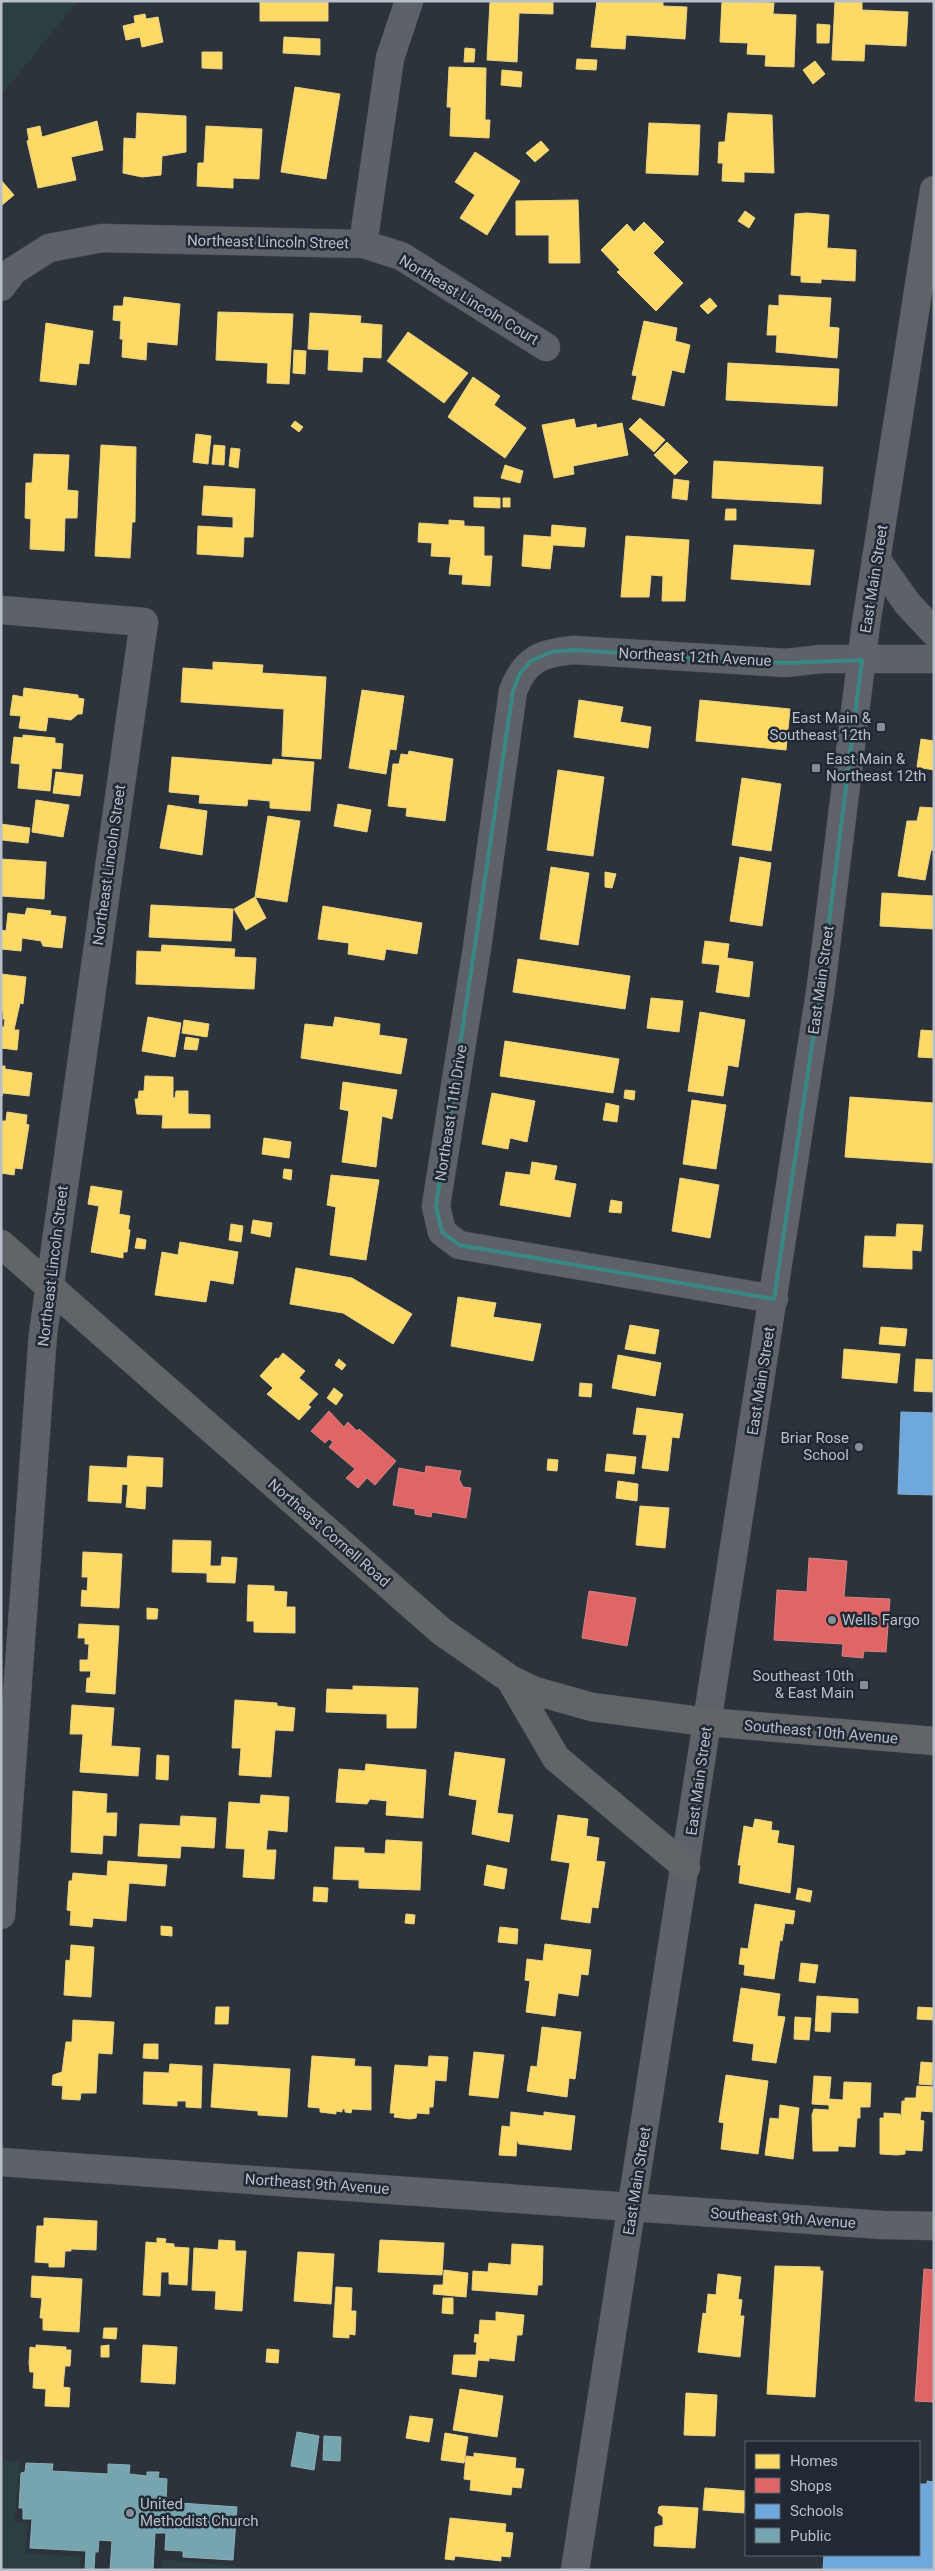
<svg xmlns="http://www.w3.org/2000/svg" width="935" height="2571" viewBox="0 0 935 2571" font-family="Roboto,sans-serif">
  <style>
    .green { fill: #2b3e40 }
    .homes { fill: #ffd966; stroke: #ead184 }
    .shops { fill: #e06666; stroke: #d48184 }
    .schools { fill: #6fa8dc; stroke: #85afd7 }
    .public { fill: #76a5af; stroke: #8aadb7 }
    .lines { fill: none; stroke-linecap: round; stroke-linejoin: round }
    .minor-casing { stroke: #4b4f54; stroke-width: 29 }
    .major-casing { stroke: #4b4f56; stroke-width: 29 }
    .highway-casing { stroke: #494f55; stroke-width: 29 }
    .minor { stroke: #5d6168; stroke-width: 28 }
    .major { stroke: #5f6369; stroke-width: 28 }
    .highway { stroke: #626568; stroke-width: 28 }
    .marked { fill: none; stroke: #398885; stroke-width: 4; stroke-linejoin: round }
    .poi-dot { fill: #878e98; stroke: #202934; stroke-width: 2 }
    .labels { text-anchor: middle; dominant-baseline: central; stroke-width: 5; stroke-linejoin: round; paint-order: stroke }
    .street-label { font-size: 15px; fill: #b8bfca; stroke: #202934 }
    .poi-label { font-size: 15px; fill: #b8bfca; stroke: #202934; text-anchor: end }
  </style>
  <rect width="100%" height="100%" fill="#2d333a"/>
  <!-- green -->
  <path class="green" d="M1,1H78L1,95Z
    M1,2461L20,2462L15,2522L28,2523L25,2553L81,2557L80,2570H1Z
    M162,2559L237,2566V2570H161Z"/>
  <!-- homes -->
  <path class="homes" d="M260,1H328V21H260Z
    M490,1H553V14L519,13L517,62L487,60Z
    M597,1H663V6L687,7L685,39L626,35L625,49L591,47Z
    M722,1L774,3L773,14L796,15L794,67L765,66L766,55L747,54L748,43L720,42Z
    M835,1H862V10L908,12L906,46L865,44L864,61L832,60Z
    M145,14L146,19L158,17L163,42L142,47L140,37L126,40L123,26L135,23L134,16Z
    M817,24L830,25L829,43H817Z
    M284,37L320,39V55L283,53Z
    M465,48L475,49L474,62H464Z
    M202,52H222V69L202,68Z
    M577,59L597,60L596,70L576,69Z
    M815,61L825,74L813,84L803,70Z
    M449,67L486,68L485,120H490L489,138L450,136L451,107H447Z
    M502,70L522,72L521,87L501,85Z
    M295,87L340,94L326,179L281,172Z
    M137,113L186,116V152L162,156L161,175L142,177L123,173L124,138L136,139Z
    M728,113L772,115L774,173L744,172V182L722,181L723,163H718L719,142H725Z
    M97,121L103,150L71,157L76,180L38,188L27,141L29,140L27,129L40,126L42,137Z
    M649,123L700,125L698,175L646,173Z
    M206,126L262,129L259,179L233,178V188L197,186L198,163H204Z
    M541,141L549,150L535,162L526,153Z
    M475,152L520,181L487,235L460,218L475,195L455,182Z
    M1,180L14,195L1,206Z
    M578,200L580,263H549V235H516V201Z
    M745,211L755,218L749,228L738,221Z
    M807,213L829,215L827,248L856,250L855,281L821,279V283L801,282V276L791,275L795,214Z
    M644,222L664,242L653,253L683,283L656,311L617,272L620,270L601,250L627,224L634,232Z
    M779,295L831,298L829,327L839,328L837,358L776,352L777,335H767L769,305L779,306Z
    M124,297L180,304L177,345L147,342L146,360L122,357L123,339H120L121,321L113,320L114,306H123Z
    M710,298L717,306L708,314L700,306Z
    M218,312L293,314L289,384L267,383L268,363L216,360Z
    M310,313L361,316L360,323L382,325L381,358L363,357L362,372L328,370L329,350L308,349Z
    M644,321L677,328L675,341L690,345L684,373L672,370L664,406L632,399L637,376L632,375Z
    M46,323L93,331L89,364L79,363L76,385L40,381Z
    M408,332L468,373L444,403L387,361Z
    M294,350L306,351L305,374L293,373Z
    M728,363L839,369L837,406L726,400Z
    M473,377L500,396L494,405L526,428L505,458L448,417Z
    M640,418L665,440L654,452L629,429Z
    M574,419L576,428L596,424L597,428L622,423L628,455L573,466L574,474L554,478L542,425Z
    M295,421L303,427L299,432L291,426Z
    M196,434L211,436L208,464L193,462Z
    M667,442L688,462L675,475L654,455Z
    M101,445L136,447L135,522H132L130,558L95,556Z
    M214,445L225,446L224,465L212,464Z
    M231,448L240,449L238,468L229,466Z
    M34,454L69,455L67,490L78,491L77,518H65L64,551L30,549L31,519L25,518L26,483H32Z
    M714,461L823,467L821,504L712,498Z
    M505,465L523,471L520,483L501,478Z
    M674,479L689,481L687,500L672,498Z
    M204,486L255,489L253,537H244L243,557L197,554L198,526L233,528V517L202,515Z
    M474,497L500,498V508L474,507Z
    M503,498H510V507H503Z
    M726,509H736V520H725Z
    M449,520L464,521V526L484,527V556H492L490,586L462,584L463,575L449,574L451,557L431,556L432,543L418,542L419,523L449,525Z
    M552,525L586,528L584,547L553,545L550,569L522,566L524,535L551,537Z
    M626,536L689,540L685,601H662L663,576L651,575L649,597H621Z
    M734,545L814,550L810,585L731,579Z
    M213,662L263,665L262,673L326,677L321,759L282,756L284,709L181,702L183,668L213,670Z
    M24,688L78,695V698L84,699L82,714H78L71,720L48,717L46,731L19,728L21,716L10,715L13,695L23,697Z
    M362,690L404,696L396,750L390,749L386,774L349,768Z
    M579,700L623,707L620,722L651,727L648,748L574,737Z
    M700,700L790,709L786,750L696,741Z
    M23,735L55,738V743L63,744L61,769L52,768L50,791L18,788L20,764L11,763L14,737L23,738Z
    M921,739L934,741V770L917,767Z
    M409,751L453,759L445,821L406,816L407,808L388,806L393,764H399L401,754L408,755Z
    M172,757L272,765L273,759L314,762L310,811L270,808V801L248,799L247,806L199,803L200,795L169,792Z
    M558,770L604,777L593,856L547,850Z
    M56,772L83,775L80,796L53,793Z
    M742,778L781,784L771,851L732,845Z
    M36,800L69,805L63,837L32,832Z
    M338,804L371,810L367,832L334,826Z
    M168,805L207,811L202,855L160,848Z
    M920,807L934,808V851L931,850L925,880L898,876L907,821H917Z
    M268,816L300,821L287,902L255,897Z
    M1,824L30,828L28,843L2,840Z
    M740,857L771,863L762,926L730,921Z
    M1,859L46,862L44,899L1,896Z
    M551,867L589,873L578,945L540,939Z
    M605,872L616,874L612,888L605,887Z
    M882,893L934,896V929L880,926Z
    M255,897L266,918L246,930L234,909Z
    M151,905L233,909L231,941L149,937Z
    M323,906L422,923L417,954L386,949L384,960L348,954L349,943L318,939Z
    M27,908L51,911L50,915L66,917L62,948L43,946L41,941L22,938L21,951L1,949V930L6,931L8,913L25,915Z
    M705,941L729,944L727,958L753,962L749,997L716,992L720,965L702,963Z
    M162,945L235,949L234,957L256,958L254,989L136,984L137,951L161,952Z
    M518,959L630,976L625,1009L513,992Z
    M1,974L26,977L23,1004L20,1003L14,1030H19L17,1050L1,1048V1027H4L5,1019H3V1012L1,1011Z
    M651,998L683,1001L679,1032L647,1028Z
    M700,1012L745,1020L738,1067L728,1065L723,1096L688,1091Z
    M148,1017L181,1023L175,1057L142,1051Z
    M335,1017L380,1024L379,1035L407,1039L401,1074L301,1058L305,1024L333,1027Z
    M184,1020L209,1024L207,1037L182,1033Z
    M921,1030L934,1031V1058L918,1057Z
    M186,1037L199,1039L197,1050L184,1049Z
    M505,1041L619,1059L613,1093L500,1076Z
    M1,1066H5V1069L32,1073L29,1096L3,1093L1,1099Z
    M145,1076L173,1077V1098H175L176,1091H188V1114L210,1115V1128H162L163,1115L137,1114L135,1099H138L139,1091H144Z
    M343,1082L397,1090L392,1119L382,1116L376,1167L342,1162L349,1111L340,1109Z
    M625,1090L635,1091L634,1100L624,1098Z
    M492,1093L535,1101L527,1142L510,1138L508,1149L482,1144Z
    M850,1097L934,1103V1163L845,1157Z
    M692,1100L726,1105L716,1169L683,1164Z
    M606,1103L619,1106L617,1122L603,1120Z
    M7,1112L27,1115L26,1124L29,1125L22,1169L15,1168L14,1175L1,1173V1121H6Z
    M264,1138L291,1142L289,1158L262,1154Z
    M532,1162L557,1166L554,1180L576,1184L570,1217L500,1205L506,1172L530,1175Z
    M284,1169L292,1170L291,1180L283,1178Z
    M331,1175L379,1180L366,1260L330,1255L336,1207L327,1205Z
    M680,1178L719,1185L710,1238L672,1231Z
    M91,1186L122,1191L119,1214L130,1216L128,1229L130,1230L127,1252H123V1258L91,1252L99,1206L88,1204Z
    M611,1200L622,1202L621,1213L609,1212Z
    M253,1220L272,1223L270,1237L251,1233Z
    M231,1224L243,1226L241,1242L229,1240Z
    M897,1224L923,1225L921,1251L912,1250V1269L863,1267L865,1236L896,1237Z
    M137,1238L146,1240L145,1249L135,1248Z
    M180,1242L238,1252L233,1284L210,1280L206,1302L155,1295L162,1252L178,1255Z
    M296,1268L352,1278L412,1314L393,1344L343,1313L290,1304Z
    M458,1297L496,1303L493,1317L541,1324L533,1361L451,1346Z
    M630,1325L659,1330L655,1354L625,1349Z
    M881,1327L907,1329L905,1346L879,1344Z
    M844,1349L900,1354L897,1383L842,1378Z
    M283,1353L305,1371L299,1378L318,1394L308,1405L311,1407L299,1420L267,1394L273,1388L260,1376L276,1358L278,1359Z
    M618,1355L661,1363L655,1396L612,1388Z
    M339,1359L346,1365L342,1370L335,1365Z
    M916,1359L934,1360V1392L914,1391Z
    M580,1383L592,1384L591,1397L579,1396Z
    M334,1388L343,1395L336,1405L327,1398Z
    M637,1408L683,1414L679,1438L672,1437L668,1471L642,1468L647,1435L633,1434Z
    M607,1454L636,1457L634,1474L605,1471Z
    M128,1456L163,1458L162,1487L146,1486L145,1509L126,1507L128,1485L122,1484L121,1503L88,1501L90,1466L127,1468Z
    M548,1459L558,1460L557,1471L547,1470Z
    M618,1481L638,1484L637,1501L616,1498Z
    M640,1506L669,1508L665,1548L636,1545Z
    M173,1540L211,1541L210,1566H221L222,1557L237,1558L235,1583L207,1582V1573L172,1572Z
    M83,1552L122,1554L119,1608L81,1606L82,1590L87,1591L88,1577H82Z
    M248,1585L274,1586V1591L287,1592L286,1607H295V1633L254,1632V1621H247Z
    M147,1608L158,1609L157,1619H147Z
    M79,1624L119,1626L115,1694L86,1692L87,1678H90L91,1671H80V1660H88L89,1644H85V1638H78Z
    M353,1686L418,1688L416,1728H387V1714L326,1712L327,1689L353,1690Z
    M235,1700L277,1703V1706L295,1708L293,1731L275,1730L271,1777L239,1775L241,1748H232Z
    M72,1705L114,1708L111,1746L140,1748L138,1776L80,1772L83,1734H70Z
    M455,1752L505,1759L497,1813L513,1815L509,1842L472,1834L477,1800L449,1795Z
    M157,1755L169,1756L168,1780L156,1779Z
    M366,1764L426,1770L423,1818L386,1815L387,1801L370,1799L367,1804L336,1802L339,1769L365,1771Z
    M73,1791L107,1794L106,1813H117L116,1836L103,1835L102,1854L71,1852Z
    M261,1795L289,1797L287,1832L268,1830L266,1850H276L274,1879L243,1877L245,1849L226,1848L229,1802L260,1804Z
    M558,1815L588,1819L586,1836L599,1838L596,1861L605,1862L598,1908L592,1907L590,1923L561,1919L570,1863L551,1860Z
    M181,1816L216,1818L214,1848L181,1846L180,1858L138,1856L140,1824L180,1826Z
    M755,1819L772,1822L771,1830L779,1831L777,1843L794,1846L790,1893L739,1883L741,1865H738L744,1826L753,1828Z
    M386,1840L422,1842L420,1890L359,1888V1880L333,1879L335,1847L364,1848V1853L385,1854Z
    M108,1861L167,1865L165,1886L129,1883L126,1921L93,1918L92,1927L70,1925L71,1911L67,1910L69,1881H72L73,1873L107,1876Z
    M487,1865L507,1869L504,1889L484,1885Z
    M314,1887L328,1888L327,1902L313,1901Z
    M798,1888L812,1891L810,1902L796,1899Z
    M755,1904L795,1911L793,1924L785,1923L782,1941L780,1940L774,1979L744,1975L745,1965L739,1964L741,1948L748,1949Z
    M406,1914L415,1915L414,1924L405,1923Z
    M161,1926L172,1927V1936L161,1935Z
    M500,1927L518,1929L517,1944L498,1942Z
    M545,1944L591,1950L588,1975L581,1974L578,1996L558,1993L555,2016L526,2012L530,1981L525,1980L527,1959L543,1961Z
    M71,1945L94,1947L91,1997L64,1995L66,1960L70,1961Z
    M801,1963L818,1965L815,1983L799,1981Z
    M741,1988L780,1994L777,2016L785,2017L776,2063L752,2060L754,2044L733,2041Z
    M817,1996L858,1999V2013L831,2012L830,2032L815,2031Z
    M216,2007H229L228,2024H215Z
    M918,2007L934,2008V2020L917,2019Z
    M795,2017L811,2018L809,2040L794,2039Z
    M73,2020L114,2022L112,2054L98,2053L96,2093H81L80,2100L62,2099L63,2086L52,2085L53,2075L62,2072L66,2042H72Z
    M542,2027L581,2032L575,2079L569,2078L567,2097L527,2091L531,2066L537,2067Z
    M144,2044H158V2059L143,2058Z
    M474,2052L504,2055L498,2098L469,2095Z
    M312,2056L355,2059L354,2066L371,2067V2110L352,2109L351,2113L345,2112V2109H342V2112L336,2111V2114L320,2112V2108L308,2107Z
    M429,2056L448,2057L446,2081L435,2080L433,2107H429V2114L417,2113L416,2118L410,2119L394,2117L395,2113H390L395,2065L428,2067Z
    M921,2062L933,2063L932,2085L919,2084Z
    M170,2064L202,2066L201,2108L186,2107V2101H177V2106L143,2104L144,2072L169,2073Z
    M214,2064L290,2069L287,2117L258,2115V2111L211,2107Z
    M726,2075L768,2081L758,2154L721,2149L724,2123L719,2122Z
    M814,2076L831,2077L829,2099L843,2100L844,2082L871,2083L870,2107H860V2118H857L855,2147L838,2146V2151H813L812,2115L814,2109L829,2110V2105L812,2104Z
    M917,2086L934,2087V2112L921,2111L920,2120L924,2121L922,2151L905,2150V2154L897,2155L880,2154V2118H884V2113L900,2114L901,2119L902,2101H905V2098H916Z
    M780,2105L799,2108L793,2159L765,2155L770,2118L779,2119Z
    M511,2112L544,2116V2112L575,2116L571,2150L519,2144L517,2140L516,2156L499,2155L502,2126L510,2127Z
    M44,2218L97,2221L96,2250L71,2249V2251H65L64,2267H49V2263L35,2262L37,2226H44Z
    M157,2238L166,2239L165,2243L174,2244V2247L189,2248L187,2285L169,2284V2272H161L160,2296L143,2295L146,2242L157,2243Z
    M219,2240L235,2241V2251H246L242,2311L215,2309L216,2291L192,2290L194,2248L218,2250Z
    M380,2240L444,2243L442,2275L378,2272Z
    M512,2244L543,2246L542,2285H538L537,2295L472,2290L473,2271L488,2272L489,2263L511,2265Z
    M298,2252L334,2254L331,2304L294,2301Z
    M775,2266L820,2267V2271H823L815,2397L767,2394Z
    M444,2270L468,2273L466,2297L433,2294L434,2285H443Z
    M718,2274L741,2277L738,2299L742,2300L740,2316H744L740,2357L698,2352L703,2313L706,2314L708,2294L716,2295Z
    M32,2276L82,2279L79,2332L43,2330V2318H40L42,2298L31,2297Z
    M336,2287L352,2288L351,2311H356L355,2335L349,2334V2338L333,2337Z
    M443,2298H453V2314L442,2313Z
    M496,2312L524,2315L522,2335H517L514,2361L489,2358V2361L478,2360L476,2377L452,2374L454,2355H476L477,2342H474L475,2334L479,2335L480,2320L496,2321Z
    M104,2328H117L116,2339L103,2338Z
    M36,2345L66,2347V2350H71L70,2366H65L63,2387L70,2388L69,2407L45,2406L46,2389L33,2388L34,2372H30L29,2363L30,2347L36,2348Z
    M109,2345V2357H101V2346Z
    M143,2345L177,2347L175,2384L141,2382Z
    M267,2349L279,2350L278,2363L266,2362Z
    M460,2389L503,2396L497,2437L453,2430Z
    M686,2393L717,2395L715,2436L684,2435Z
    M410,2416L433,2419L429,2442L406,2438Z
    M445,2433L468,2437L464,2463L441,2460Z
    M474,2453L516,2458L515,2468L524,2469L521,2488L512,2487L511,2495L470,2490L471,2480L464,2479L466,2456L474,2457Z
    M705,2488L745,2491L744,2513L703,2510Z
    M662,2506L698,2508L695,2548L654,2546L655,2527L663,2525V2517L658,2513L659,2507Z
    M450,2518L506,2524L505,2532L513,2533L510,2557L501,2556V2561L455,2556L454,2560L445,2559Z"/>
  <!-- shops -->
  <path class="shops" d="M329,1411L344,1427L348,1422L357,1431L359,1429L396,1461L375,1485L367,1478L358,1488L346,1478L355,1469L329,1447L333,1442L329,1439L325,1443L311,1431Z
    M426,1466L461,1471L459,1479L463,1487L471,1488L466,1518L432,1512L431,1517L415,1514V1509L393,1505L399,1468L425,1473Z
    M809,1558L847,1561L844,1597L890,1599L886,1652L864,1651L863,1658L842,1656L843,1644L774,1640L777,1590L807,1592Z
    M589,1591L636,1598L627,1646L582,1638Z
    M924,2269L934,2270V2402L915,2401Z"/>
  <!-- schools -->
  <path class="schools" d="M901,1412L934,1413V1495L898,1494Z
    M927,2481L934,2482V2570H823L824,2555H919V2484H927Z"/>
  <!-- public -->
  <path class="public" d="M297,2432L319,2436L314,2470L291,2466Z
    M324,2436L341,2437L340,2461L323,2460Z
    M26,2463L53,2464L52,2471L108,2474V2464L130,2465L129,2474L147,2476V2472H159L158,2478L167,2479L166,2502L237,2507L233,2560L183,2557V2551L165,2550L166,2533H155L153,2570H110L112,2541L99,2540L98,2552H95L94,2570H85L86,2551L30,2548L32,2519H23V2508H19L21,2473L25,2472Z"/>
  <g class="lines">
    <!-- minor casing -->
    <g class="minor-casing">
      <path id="minor" d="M363,244L401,256L546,347
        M1,287L13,271L49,248L102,238L363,244L390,58L409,1
        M876,559L907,603L934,632
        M1,610L144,622L43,1334L1,1915
        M774,1299L459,1245L442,1232L436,1206L477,948L513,691C525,659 541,653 574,650L786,663L821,659H934
        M1,2162L882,2225L934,2226
        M575,2570L707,1722"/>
    </g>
    <!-- major casing -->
    <g class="major-casing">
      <path id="major" d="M707,1722L821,986L866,624L934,190"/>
    </g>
    <!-- highway casing -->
    <g class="highway-casing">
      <path id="highway" d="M1,1244L441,1631L510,1679L535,1691L592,1707L707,1722L934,1741
        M510,1679L556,1758L686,1867"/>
    </g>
    <!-- minor -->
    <use href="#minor" class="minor"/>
    <!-- major -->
    <use href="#major" class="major"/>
    <!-- highway -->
    <use href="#highway" class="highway"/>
  </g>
  <!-- marked area -->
  <path class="marked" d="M574,650L786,663L862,660L821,986L774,1299L459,1245L442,1232L436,1206L513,691L520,673L531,661L551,652Z"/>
  <!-- markers -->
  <g class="poi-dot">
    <rect x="876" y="722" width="10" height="10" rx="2.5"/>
    <rect x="811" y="763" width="10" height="10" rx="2.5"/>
    <circle cx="859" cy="1447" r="5"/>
    <circle cx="832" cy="1620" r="5"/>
    <rect x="859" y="1680" width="10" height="10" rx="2.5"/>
    <circle cx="130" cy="2513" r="5"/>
  </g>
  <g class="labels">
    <!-- street labels -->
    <g class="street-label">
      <text transform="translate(268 242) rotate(1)">Northeast Lincoln Street</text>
      <text transform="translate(469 300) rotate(31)">Northeast Lincoln Court</text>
      <text transform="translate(874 579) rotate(-81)">East Main Street</text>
      <text transform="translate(695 657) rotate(3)">Northeast 12th Avenue</text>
      <text transform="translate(109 865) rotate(-82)">Northeast Lincoln Street</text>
      <text transform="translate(821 980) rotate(-82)">East Main Street</text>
      <text transform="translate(451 1113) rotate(-81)">Northeast 11th Drive</text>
      <text transform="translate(53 1266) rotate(-83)">Northeast Lincoln Street</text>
      <text transform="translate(761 1381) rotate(-81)">East Main Street</text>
      <text transform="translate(329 1533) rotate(41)">Northeast Cornell Road</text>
      <text transform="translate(821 1732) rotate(5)">Southeast 10th Avenue</text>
      <text transform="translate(699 1781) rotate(-82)">East Main Street</text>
      <text transform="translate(637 2181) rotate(-81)">East Main Street</text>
      <text transform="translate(317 2184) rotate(4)">Northeast 9th Avenue</text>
      <text transform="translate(783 2218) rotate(4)">Southeast 9th Avenue</text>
    </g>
    <!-- poi labels -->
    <g class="poi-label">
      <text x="871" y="718">East Main &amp;<tspan x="871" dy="17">Southeast 12th</tspan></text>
      <text x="826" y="759" text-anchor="start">East Main &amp;<tspan x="826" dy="17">Northeast 12th</tspan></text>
      <text x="849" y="1438">Briar Rose<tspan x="849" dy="17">School</tspan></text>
      <text x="842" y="1620" text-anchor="start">Wells Fargo</text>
      <text x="854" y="1676">Southeast 10th<tspan x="854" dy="17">&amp; East Main</tspan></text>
      <text x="140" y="2504" text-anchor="start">United<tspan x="140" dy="17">Methodist Church</tspan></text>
    </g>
  </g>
  <!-- border -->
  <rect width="935" height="2571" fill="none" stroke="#b8bfca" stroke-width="5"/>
  <!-- legend -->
  <rect x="745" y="2441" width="175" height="115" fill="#202934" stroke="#5d6570"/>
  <rect x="755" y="2454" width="25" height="15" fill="#ffd966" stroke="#5d6570"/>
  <text x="790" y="2466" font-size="15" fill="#b8bfca">Homes</text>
  <rect x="755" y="2478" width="25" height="15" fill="#e06666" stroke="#5d6570"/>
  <text x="790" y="2491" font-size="15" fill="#b8bfca">Shops</text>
  <rect x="755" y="2504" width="25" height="15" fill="#6fa8dc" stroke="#5d6570"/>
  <text x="790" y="2516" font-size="15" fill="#b8bfca">Schools</text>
  <rect x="755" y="2528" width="25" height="15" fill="#76a5af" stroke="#5d6570"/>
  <text x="790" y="2541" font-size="15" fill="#b8bfca">Public</text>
</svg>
